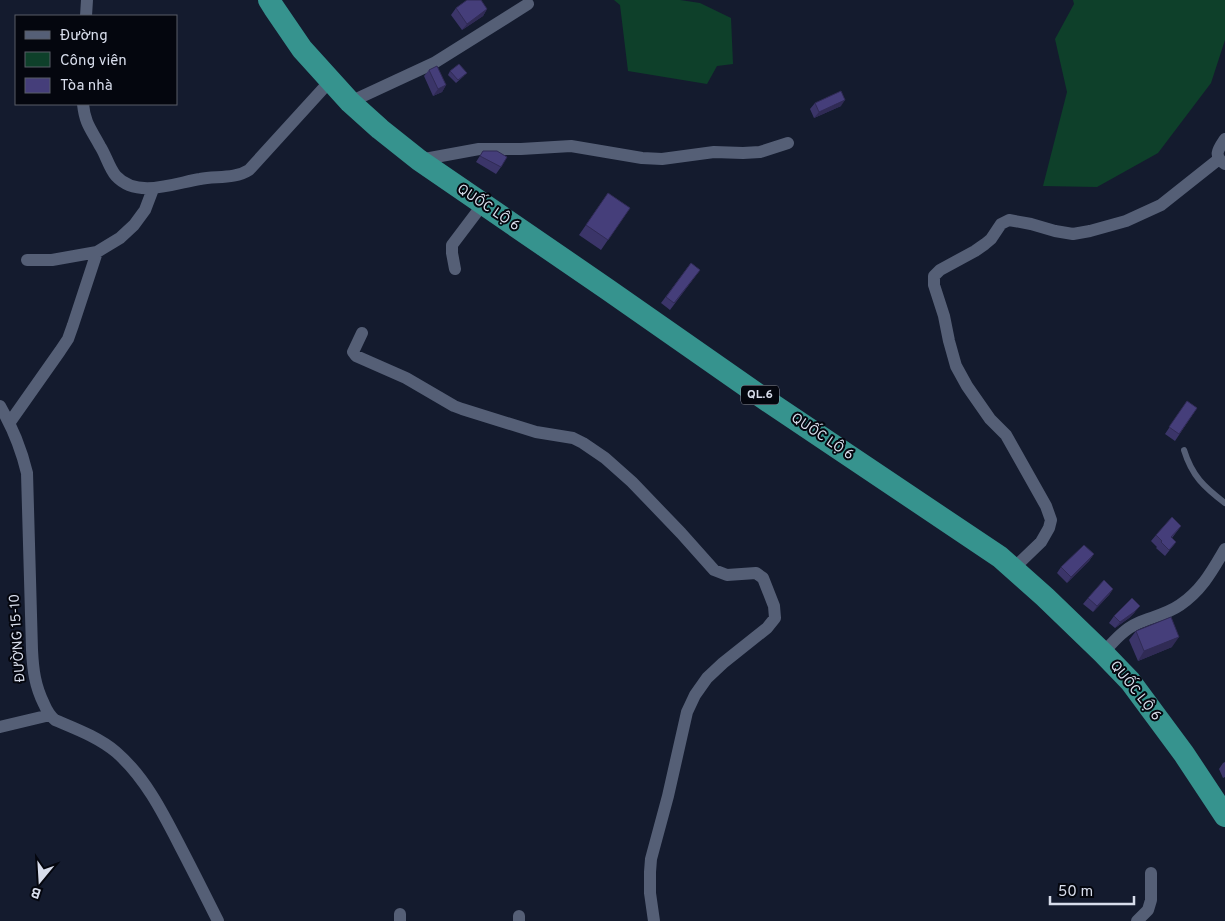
<svg xmlns="http://www.w3.org/2000/svg" width="1225" height="921" viewBox="0 0 1225 921" font-family="Overpass,sans-serif">
  <style>
    .green { fill: #0e402a }
    .lines { fill: none; stroke-linecap: round; stroke-linejoin: round }
    .lane { stroke: #555f76; stroke-width: 6 }
    .street { stroke: #555f76; stroke-width: 12 }
    .highway { stroke: #36938e; stroke-width: 22 }
    .wall { fill: #3b3569 }
    .shaded-wall { fill: #302b55 }
    .building { fill: #453e7a; stroke: #302b55 }
    .labels { text-anchor: middle; dominant-baseline: central; stroke-width: 4; stroke-linejoin: round; paint-order: stroke }
    .shield { fill: #04060e; stroke: #989ca9; stroke-width: 1 }
    .shield-label { font-size: 12px; font-weight: bold; fill: #d8ddeb }
    .street-label { font-size: 14px; fill: #d8ddeb; stroke: #04060e }
  </style>
  <rect width="100%" height="100%" fill="#141b2e"/>
  <!-- green -->
  <path class="green" d="M614,0H680L700,3L731,18L733,64L717,66L707,84L628,71L620,5Z
    M1073,0H1225V40L1211,83L1158,153L1097,187L1043,186L1067,92L1055,39L1074,4Z"/>
  <g class="lines">
    <!-- lane -->
    <path class="lane" d="M1184,450C1192,476 1204,487 1225,503"/>
    <!-- street -->
    <path class="street" d="M86,16L87,0
      M350,102L434,63L528,4
      M83,104C85,124 91,129 100,146C106,155 109,168 116,176C137,199 175,183 200,179C216,176 235,179 249,170L331,80
      M1225,139C1219,148 1212,156 1225,164
      M419,160L479,149H521L571,146L642,158L662,159L714,152L743,153L760,152L788,143
      M27,260H52L97,252L120,238L134,225L145,210L153,189
      M455,269L452,253V245L483,204
      M362,333L353,352L356,356L406,378L454,406L462,409L536,432L573,438L583,443L605,458L632,482L681,533L714,570L727,575L756,573L763,578L774,606L775,618L767,628L723,663L707,678L695,695L687,712L668,796L651,859L650,872V893L654,921
      M0,406C13,428 21,448 27,473L32,650C33,670 35,686 44,704C47,711 49,715 55,720C76,729 98,737 116,752C146,778 164,815 182,850C194,873 206,897 218,921
      M10,422L60,351L68,339L73,325L97,252
      M1013,569L1041,542L1049,528L1051,520L1046,506L1006,435L990,419L967,386L956,366L949,341L944,316L934,285V276L940,270L975,251L985,244L991,239L1001,224L1009,220L1031,224L1055,231L1073,234L1090,231L1126,221L1161,205L1219,159
      M1103,653C1113,642 1124,629 1138,623C1152,617 1167,614 1180,605C1202,590 1212,571 1225,549
      M0,727L50,715
      M400,921V914
      M519,921V916
      M1137,921L1148,910L1151,900V873"/>
    <!-- highway -->
    <path class="highway" d="M269,0L274,8L302,49L350,102L380,129L419,160L607,289L766,400L1000,557L1045,597L1103,653L1130,681L1184,754L1225,816"/>
  </g>
  <!-- wall -->
  <path class="wall" d="M456,8L487,9L483,16L462,30L451,15Z
    M429,70L446,85L442,92L433,96L424,76Z
    M450,71L464,76L456,83L448,75Z
    M815,103L841,106L814,118L810,109Z
    M483,151L501,167L496,174L476,162Z
    M608,193L630,208L601,250L579,235Z
    M691,263L700,270L670,310L661,303Z
    M1187,401L1197,408L1175,441L1165,434Z
    M1181,526L1172,538L1176,542L1165,556L1156,548L1157,547L1151,541L1156,535Z
    M1094,554L1089,561L1067,583L1057,573L1061,567Z
    M1113,589L1109,595L1093,612L1083,604L1088,598Z
    M1135,612L1129,618L1115,628L1109,623L1114,616Z
    M1136,631L1172,647L1138,661L1129,640Z
    M1225,762V777L1223,778L1219,769L1223,763Z"/>
  <!-- shaded-wall -->
  <path class="shaded-wall" d="M487,9L483,16L462,30L467,24Z
    M446,85L442,92L433,96L438,89Z
    M845,100L841,106L814,118L819,112Z
    M1094,554L1089,561L1067,583L1071,577Z
    M1113,589L1109,595L1093,612L1097,606Z
    M1140,606L1135,612L1129,618L1115,628L1120,622Z
    M1179,637L1172,647L1138,661L1144,651Z"/>
  <!-- building -->
  <path class="building" d="M467,0H481L487,9L467,24L456,8Z
    M459,64L467,73L458,80L450,71Z
    M437,66L446,85L438,89L429,70Z
    M841,91L845,100L819,112L815,103Z
    M483,151H497L507,157L501,167L480,156Z
    M608,193L630,208L608,240L586,225Z
    M691,263L700,270L674,303L666,297Z
    M1187,401L1197,408L1179,434L1169,427Z
    M1172,517L1181,526L1171,537L1176,542L1169,550L1161,542L1162,541L1156,535Z
    M1084,545L1094,554L1071,577L1061,567Z
    M1104,580L1113,589L1097,606L1088,598Z
    M1132,598L1140,606L1134,612L1120,622L1114,616Z
    M1171,617L1179,637L1144,651L1136,631Z"/>
  <g class="labels">
    <!-- shield labels -->
    <rect class="shield" x="741" y="385.5" width="38" height="19" rx="4"/>
    <g class="shield-label">
      <text x="760" y="395">QL.6</text>
    </g>
    <!-- street labels -->
    <g class="street-label">
      <text transform="translate(488 208) rotate(34)">QUỐC LỘ 6</text>
      <text transform="translate(822 437) rotate(34)">QUỐC LỘ 6</text>
      <text transform="translate(18 638) rotate(-94)">ĐƯỜNG 15-10</text>
      <text transform="translate(1135 691) rotate(51)">QUỐC LỘ 6</text>
    </g>
  </g>
  <!-- legend -->
  <rect x="15" y="15" width="162" height="90" fill="#04060e" stroke="#595c66"/>
  <rect x="25" y="31" width="25" height="8" fill="#555f76" stroke="#595c66"/>
  <text x="60" y="40" font-size="15" fill="#d8ddeb">Đường</text>
  <rect x="25" y="52" width="25" height="15" fill="#0e402a" stroke="#595c66"/>
  <text x="60" y="65" font-size="15" fill="#d8ddeb">Công viên</text>
  <rect x="25" y="78" width="25" height="15" fill="#453e7a" stroke="#595c66"/>
  <text x="60" y="90" font-size="15" fill="#d8ddeb">Tòa nhà</text>
  <!-- north arrow -->
  <g transform="translate(40 881) rotate(198)" stroke="#04060e" stroke-width="4" paint-order="stroke">
  <path d="M0-4L9 19L0 12L-9 19Z" fill="#d8ddeb"/>
  <text y="-8" font-size="14" font-weight="bold" text-anchor="middle" fill="#d8ddeb">B</text>
  </g>
  <!-- scale -->
  <path d="M1050 896v8h84v-8" fill="none" stroke="#d8ddeb" stroke-width="2.5"/>
  <text x="1058" y="896" font-size="15" fill="#d8ddeb" stroke="#04060e" stroke-width="4" paint-order="stroke">50 m</text>
</svg>
